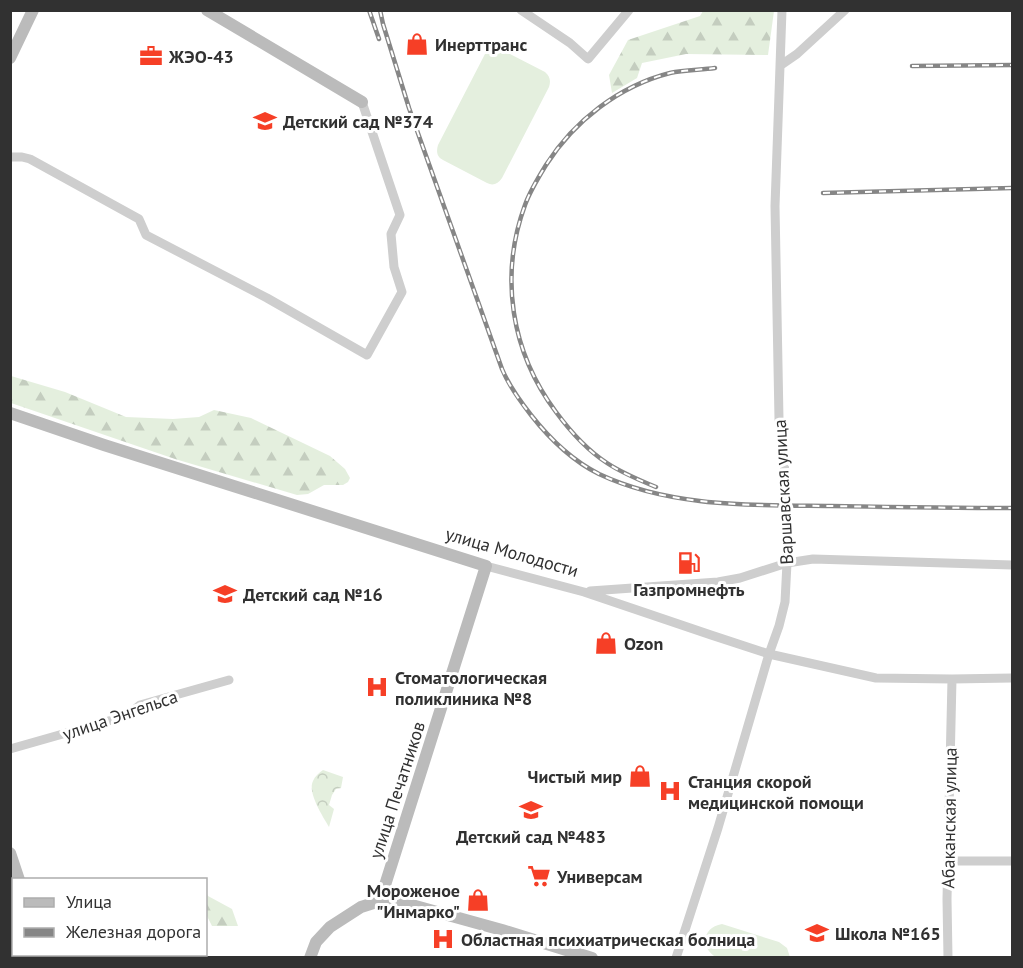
<svg xmlns="http://www.w3.org/2000/svg" width="1023" height="968" viewBox="0 0 1023 968" font-family="'PT Sans',sans-serif">
  <style>
    .forest { fill: url(#forest-firs) }
    .park { fill: url(#park-crowns) }
    .pitch { fill: #e4efde }
    .lines { fill: none; stroke-linecap: round; stroke-linejoin: round }
    .street { stroke: #cecece; stroke-width: 9 }
    .secondary { stroke: #bbb; stroke-width: 12 }
    .rail-casing { stroke: #868686; stroke-width: 4.5 }
    .rail { stroke: #fff; stroke-width: 2; stroke-dasharray: 7; stroke-linecap: butt }
    .labels { text-anchor: middle; dominant-baseline: central; stroke-width: 6; stroke-linejoin: round; paint-order: stroke }
    .poi-label { font-size: 18px; font-weight: bold; fill: #313131; stroke: #fff; text-anchor: start }
    .street-label { font-size: 18px; fill: #313131; stroke: #fff }
  </style>
  <defs>
    <pattern id="forest-firs" width="22" height="20" patternUnits="userSpaceOnUse" patternTransform="scale(1.5)"><rect width="22" height="20" fill="#e4efde"/><path d="M5 1l3.5 6h-7zM16 11l3.5 6h-7z" fill="#c4cdbf"/></pattern>
    <pattern id="park-crowns" width="20" height="18" patternUnits="userSpaceOnUse" patternTransform="scale(1.5)"><rect width="20" height="18" fill="#e4efde"/><path d="M2 6a3 3 0 1 1 6 0M12 15a3 3 0 1 1 6 0" fill="none" stroke="#c4cdbf"/></pattern>
  </defs>
  <rect width="100%" height="100%" fill="#fff"/>
  <!-- forest -->
  <path class="forest" d="M703,11H774L768,55L686,54L642,63L637,78L612,93L609,75L628,40L700,16Z
    M11,376L65,392L126,417L173,419L199,417L214,410L251,418L330,456L345,469L350,478L348,482L343,485H324L308,494L297,495L175,459L11,403Z
    M206,892L208,896L232,909L238,926H212L206,914Z"/>
  <!-- park -->
  <path class="park" d="M323,770L343,777L341,788L336,789L332,795L329,805L334,809L329,827C323,817 307,792 313,781C315,776 319,773 323,770Z"/>
  <!-- pitch -->
  <path class="pitch" d="M494,48L500,49L545,72C550,76 551,81 549,87L502,178C498,184 493,186 487,183L443,160C437,157 436,152 438,145L485,54L489,50Z
    M722,924L779,942L787,948L790,957H716C699,947 703,927 722,924Z"/>
  <g class="lines">
    <!-- street -->
    <path class="street" d="M521,10L570,43L588,59L629,10
      M781,65L797,54L845,10
      M10,157H22L30,159L139,219L146,235L267,298L367,355L402,292L394,267L391,234L400,215L362,102
      M486,566L584,592L711,635L769,654L876,678L952,679L1012,678
      M590,591L718,582L740,578L787,563L813,559L1012,565
      M10,749L112,720L129,714L140,705L229,680
      M948,861H1012
      M676,958L718,828L769,654L779,626L785,602L787,563L786,481L779,419L775,206L782,10
      M948,958L947,899L952,679"/>
    <!-- secondary -->
    <path class="secondary" d="M207,10L362,102
      M10,58L33,10
      M10,413L104,445L486,566L380,901
      M10,853L19,880
      M41,954L42,958
      M310,958L316,942L330,927L361,907L380,901L401,902L502,930L592,958"/>
    <!-- rail casing -->
    <g class="rail-casing">
      <path id="rail" d="M369,10L379,39
        M380,10L383,24L409,108L502,369C509,386 520,401 531,415C549,438 573,461 599,474C671,508 754,505 831,506C891,507 952,508 1012,508
        M912,66L1012,65
        M823,193L1012,188
        M656,487C639,480 622,473 607,463C587,450 570,431 556,412C511,352 499,276 525,205C530,191 538,178 546,165C574,121 619,86 670,73C685,70 701,70 715,68"/>
    </g>
    <!-- rail -->
    <use href="#rail" class="rail"/>
  </g>
  <!-- icons -->
  <defs>
    <g id="shop-bare" transform="scale(1.8)"><path d="M-5-2.5h2.3a2.7 3.5 0 0 1 5.4 0H5L5.5 6h-11ZM-1.5-2.5h3a1.5 2.3 0 0 0-3 0Z" fill="#f63f26" stroke="#fff" stroke-width="2.5" paint-order="stroke"/></g>
    <g id="office-bare" transform="scale(1.8)"><path d="M-6-3h4V-5.5h4V-3h4V5H-6ZM-1-4.5V-3h2v-1.5ZM-6 0V1H6V0Z" fill="#f63f26" stroke="#fff" stroke-width="2.5" paint-order="stroke"/></g>
    <g id="school-bare" transform="scale(1.8)"><path d="M0-5L7-2L0 1L-7-2ZM-4 1L0 2.5L4 1V4Q0 6-4 4Z" fill="#f63f26" stroke="#fff" stroke-width="2.5" paint-order="stroke"/></g>
    <g id="fuel-bare" transform="scale(1.8)"><path d="M-5.5-6h7V0h2V4h1.3V-2.5L3-4.5l.8-.8L6-3V5H2.5V1h-1V6h-7ZM-4.2-4.7v3.2H.2V-4.7Z" fill="#f63f26" stroke="#fff" stroke-width="2.5" paint-order="stroke"/></g>
    <g id="hospital-bare" transform="scale(1.8)"><path d="M-5-5h3v3.5h4V-5h3V5h-3V1.5h-4V5h-3Z" fill="#f63f26" stroke="#fff" stroke-width="2.5" paint-order="stroke"/></g>
    <g id="supermarket-bare" transform="scale(1.8)"><path d="M-6-5.5h2.5l.6 2H6L4.5 2H-2.5L-4.4-4H-6ZM-1.5 3.2a1.3 1.3 0 1 0 .1 0ZM3 3.2a1.3 1.3 0 1 0 .1 0Z" fill="#f63f26" stroke="#fff" stroke-width="2.5" paint-order="stroke"/></g>
  </defs>
  <g fill-rule="evenodd">
    <use href="#shop-bare" x="417" y="44"/>
    <use href="#office-bare" x="151" y="56"/>
    <use href="#school-bare" x="265" y="121"/>
    <use href="#fuel-bare" x="689" y="563"/>
    <use href="#school-bare" x="225" y="594"/>
    <use href="#shop-bare" x="606" y="643"/>
    <use href="#hospital-bare" x="377" y="687"/>
    <use href="#shop-bare" x="640" y="776"/>
    <use href="#hospital-bare" x="670" y="791"/>
    <use href="#school-bare" x="531" y="810"/>
    <use href="#supermarket-bare" x="539" y="876"/>
    <use href="#shop-bare" x="478" y="900"/>
    <use href="#school-bare" x="817" y="933"/>
    <use href="#hospital-bare" x="443" y="939"/>
  </g>
  <g class="labels">
    <!-- poi labels -->
    <g class="poi-label">
      <text x="435" y="44">Инерттранс</text>
      <text x="169" y="56">ЖЭО-43</text>
      <text x="283" y="121">Детский сад №374</text>
      <text x="689" y="589" text-anchor="middle">Газпромнефть</text>
      <text x="243" y="594">Детский сад №16</text>
      <text x="624" y="643">Ozon</text>
      <text x="395" y="677">Стоматологическая<tspan x="395" dy="21">поликлиника №8</tspan></text>
      <text x="622" y="776" text-anchor="end">Чистый мир</text>
      <text x="688" y="781">Станция скорой<tspan x="688" dy="21">медицинской помощи</tspan></text>
      <text x="531" y="836" text-anchor="middle">Детский сад №483</text>
      <text x="557" y="876">Универсам</text>
      <text x="460" y="890" text-anchor="end">Мороженое<tspan x="460" dy="21">"Инмарко"</tspan></text>
      <text x="835" y="933">Школа №165</text>
      <text x="461" y="939">Областная психиатрическая болница</text>
    </g>
    <!-- street labels -->
    <g class="street-label">
      <text transform="translate(783 492) rotate(-93)">Варшавская улица</text>
      <text transform="translate(512 552) rotate(16)">улица Молодости</text>
      <text transform="translate(120 715) rotate(-19)">улица Энгельса</text>
      <text transform="translate(397 790) rotate(-72)">улица Печатников</text>
      <text transform="translate(949 818) rotate(-89)">Абаканская улица</text>
    </g>
  </g>
  <!-- border -->
  <rect width="1023" height="968" fill="none" stroke="#313131" stroke-width="24"/>
  <!-- legend -->
  <rect x="12" y="878" width="195" height="78" fill="#ffffff" stroke="#adadad" stroke-width="1.5"/>
  <rect x="24" y="898" width="30" height="9" fill="#bbbbbb" stroke="#adadad" stroke-width="1.5"/>
  <text x="66" y="908" font-size="18" fill="#313131">Улица</text>
  <rect x="24" y="928" width="30" height="9" fill="#868686" stroke="#adadad" stroke-width="1.5"/>
  <text x="66" y="938" font-size="18" fill="#313131">Железная дорога</text>
</svg>
